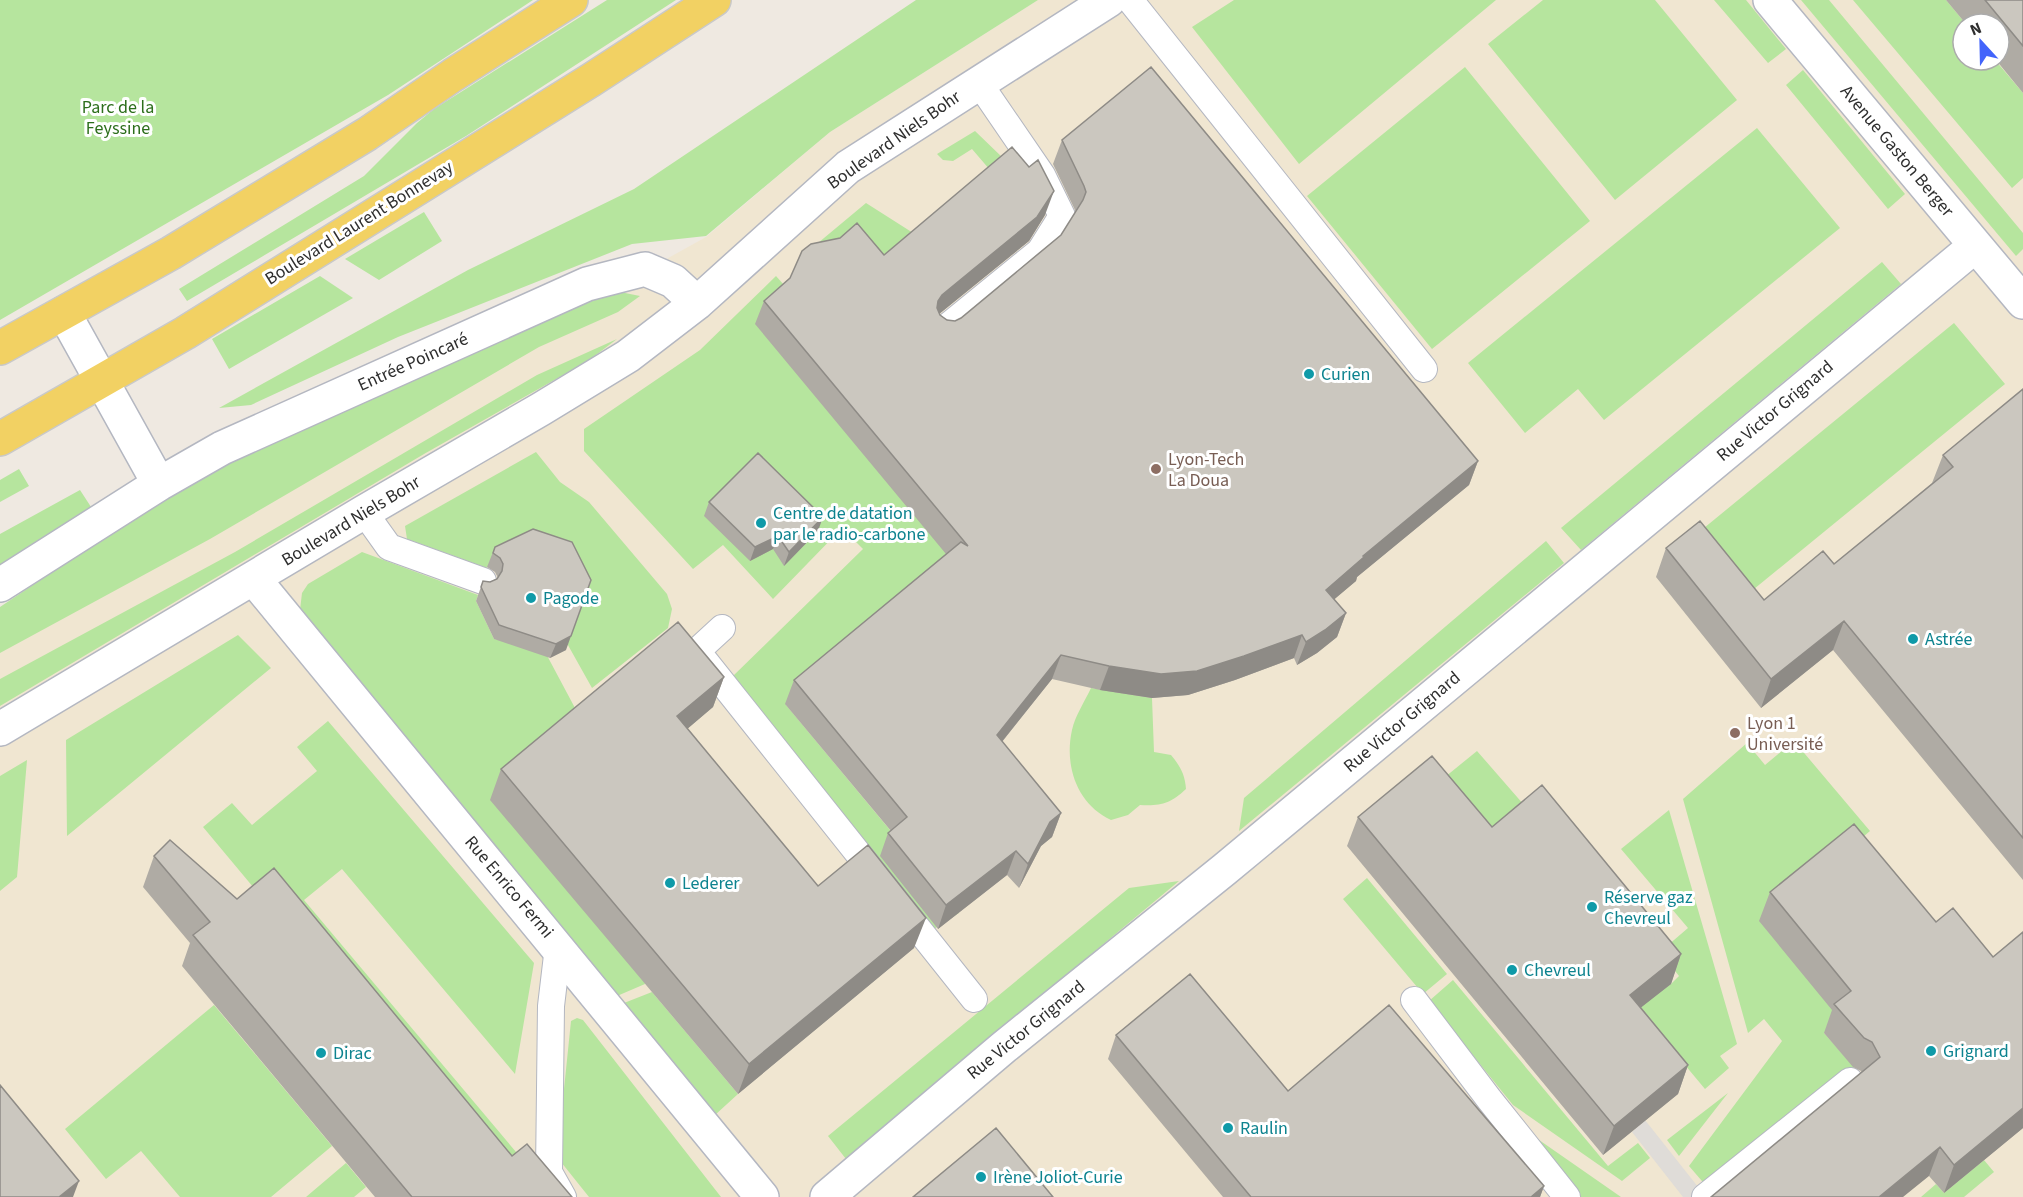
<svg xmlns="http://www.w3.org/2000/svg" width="2023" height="1197" viewBox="0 0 2023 1197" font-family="'Source Sans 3',sans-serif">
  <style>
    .education { fill: #f0e6d1; fill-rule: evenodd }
    .green { fill: #b6e59e }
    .plaza { fill: #dfdcd8 }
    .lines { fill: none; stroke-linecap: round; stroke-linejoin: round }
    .service-casing { stroke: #b4b7c1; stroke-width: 28 }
    .minor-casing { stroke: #b4b7c1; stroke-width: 36 }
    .primary-casing { stroke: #c9c9c9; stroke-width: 36 }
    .service { stroke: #fff; stroke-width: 26 }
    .minor { stroke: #fff; stroke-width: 33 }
    .primary { stroke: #f2d163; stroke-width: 33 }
    .wall { fill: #afaba4 }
    .shaded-wall { fill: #8e8b86 }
    .building { fill: #cbc7bf; stroke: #8e8b86; stroke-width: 1.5 }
    .culture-dot { fill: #0f9aa8; stroke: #fff; stroke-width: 2 }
    .education-dot { fill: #8d6e63; stroke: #fff; stroke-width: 2 }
    .labels { text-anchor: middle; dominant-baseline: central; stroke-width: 6; stroke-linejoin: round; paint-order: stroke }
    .park-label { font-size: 18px; fill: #2c6e1b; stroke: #fff }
    .street-label { font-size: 18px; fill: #2e2e2e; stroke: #fff }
    .culture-label { font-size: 18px; fill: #0d838f; stroke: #fff; text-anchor: start }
    .education-label { font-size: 18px; fill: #785e54; stroke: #fff; text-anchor: start }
  </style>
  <rect width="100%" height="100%" fill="#efe9e1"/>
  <!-- education -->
  <path class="education" d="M1038,0H2023V1197H0V630L706,237L830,132ZM1963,24H1999V60H1963Z"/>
  <!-- green -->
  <path class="green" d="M0,0H533L388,95L0,320Z
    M607,0H676L466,136L187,301L179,289L364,176L417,123L434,109Z
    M916,0H1038L830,132L706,236L632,244L398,337L251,405L219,408L468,270L634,189Z
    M1234,0H1496L1299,164L1192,27Z
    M1543,0H1655L1737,100L1615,200L1488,44Z
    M1714,0H1746L1786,49L1768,63Z
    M1801,0H1829L2023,233V249L2016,256Z
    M1853,0H1946L1966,24H1963V60H1995L2023,93V178L2012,188Z
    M1465,67L1590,221L1432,349L1307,196Z
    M1803,70L1905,194L1888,209L1786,85Z
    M1757,128L1840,228L1604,420L1578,389L1525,433L1468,363Z
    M975,131L1003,158L996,177L972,149L953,161L943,160L937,154Z
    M866,203L921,238L935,265L808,267L818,243Z
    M424,212L442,241L379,280L345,259Z
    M1882,262L1901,284L1581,550L1561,528Z
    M320,276L353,298L229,369L212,339Z
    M776,276L792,294L955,564L786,705L959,913L934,929L733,676L863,549L842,528L773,599L723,545L693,569L584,451V429L700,350Z
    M620,292L640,296L618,312L539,347L210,539L0,653V607L188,481L245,451L608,293Z
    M1954,323L2005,384L1754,589L1704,528Z
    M617,339L588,361L424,454L0,706V679L235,552L537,375Z
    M536,452L560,482L589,502L667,594L672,609L668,628L592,688L564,638L490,561L487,568L407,539L405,526Z
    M19,469L29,486L0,502V480Z
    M80,490L93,510L0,569V534Z
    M1546,541L1564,563L1239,831L1244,798Z
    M362,552L478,595L476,601L494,639L543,648L583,723L645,984L617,996L300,610L302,593L308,584Z
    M238,635L271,668L67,836L66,740Z
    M1091,688L1152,698L1154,752L1171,755C1180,766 1185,774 1186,789C1170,804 1161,806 1140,805L1128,815L1111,820C1077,804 1064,766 1072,730C1075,716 1085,701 1091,688Z
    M328,721L534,963L515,1074L342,869L304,900L516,1152V1175L258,893L203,827L232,803L252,825L317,771L297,747Z
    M1794,741L1870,831L1844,853L1840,1020L1824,1033L1855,1068L1708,1188L1689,1166L1782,1041L1764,1019L1748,1033L1683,799L1747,743L1765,765Z
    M1477,751L1532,814L1671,984L1679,976L1660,952L1688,928L1621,849L1669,810L1737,1044L1720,1056L1729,1068L1705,1089L1445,777Z
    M27,760L17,877L0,891V776Z
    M1367,878L1447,974L1423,994L1343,899Z
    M1179,881L846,1159L828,1136L1129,888Z
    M1453,980L1608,1166L1638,1143L1650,1158L1622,1181L1513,1105L1429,1001Z
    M652,992L738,1094L715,1115L624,1003Z
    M214,1005L332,1146L271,1197H180L141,1151L106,1179L65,1129Z
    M577,1018L583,1020L721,1197H589L557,1157L571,1021Z
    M1728,1093L1679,1156L1667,1140Z
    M1509,1119L1621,1197H1576Z
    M1984,1160L1994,1172L1964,1197H1921L1936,1184L1944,1193Z
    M346,1163L366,1187L354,1197H306Z"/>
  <!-- plaza -->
  <path class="plaza" d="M1645,1120L1706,1197H1683L1632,1132Z"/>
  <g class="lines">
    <!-- service casing -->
    <g class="service-casing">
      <path id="service" d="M1130,0L1424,369
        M943,330L1040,251L1062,216L1042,175L979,83
        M364,512L389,547L483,581
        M722,628L697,651L974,999
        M558,947L551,1006L549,1172L563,1197
        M1414,1000L1489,1099L1567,1197
        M1705,1197L1850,1081"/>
    </g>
    <!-- minor casing -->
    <g class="minor-casing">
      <path id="minor" d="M1770,0L2023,302
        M64,313L159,484
        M254,579L762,1197
        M0,585L159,484L222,448L587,284L645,269L673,281L697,303
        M0,729L364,512L541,409L628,356L697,303L848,167L1109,0
        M827,1197L1004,1047L1225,869L1975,246"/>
    </g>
    <!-- primary casing -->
    <g class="primary-casing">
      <path id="primary" d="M0,348L171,253L367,134L453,75L571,0
        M0,439L185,333L591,80L714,0"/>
    </g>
    <!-- service -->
    <use href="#service" class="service"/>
    <!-- minor -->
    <use href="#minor" class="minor"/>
    <!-- primary -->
    <use href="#primary" class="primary"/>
  </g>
  <!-- wall -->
  <path class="wall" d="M1946,0H2023V93L1996,60H1999V24H1966Z
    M1062,140L1478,461L1469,485L1357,577L1356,581L1334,599L1346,613L1337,637L1317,653L1297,665L1294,658L1235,680L1188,695L1152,698L1100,690L1052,679L1002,742L1061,813L1052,837L1041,846L1019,888L1007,875L938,929L880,856L888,833L891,831L785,704L794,680L946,554L755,324L764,301L884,255L1045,215L1029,241L939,314L947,320L955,321L961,318L1061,235L1076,212L1053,164Z
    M2023,389V880L1833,650L1761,708L1656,577L1666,548L1764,600L1834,564L1932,483L1943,455Z
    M709,502L818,531L784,566L773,549L750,561L704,516Z
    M495,547L566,650L550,658L494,639L476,601L483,581L490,582L498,578L495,572L487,567Z
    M724,677L713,707L687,729L818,886L914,948L738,1094L490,800L501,769Z
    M1358,817L1492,827L1681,954L1671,984L1641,1007L1688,1065L1678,1094L1603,1155L1347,846Z
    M154,856L512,1156L572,1197H375L182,966L190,943L143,887Z
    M1770,892L1936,922L1993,957L2023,932V1128L1944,1193L1929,1176L1861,1071L1853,1067L1824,1033L1832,1010L1759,921Z
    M1116,1035L1288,1091L1544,1186L1540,1197H1223L1108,1059Z"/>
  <!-- shaded-wall -->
  <path class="shaded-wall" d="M1054,191L1045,215L1029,241L933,319L938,301L942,295Z
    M1478,461L1469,485L1357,577L1356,581L1317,614L1326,590L1363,556Z
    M823,517L818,531L784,566L789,552Z
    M778,536L773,549L750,561L755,547Z
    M1346,613L1337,637L1317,653L1297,665L1306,642Z
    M1844,621L1833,650L1761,708L1771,679Z
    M1302,635L1294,658L1235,680L1188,695L1152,698L1100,690L1109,666Z
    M571,636L566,650L550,658L556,644Z
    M1061,655L1052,679L988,759L997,735Z
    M724,677L713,707L666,747L677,716Z
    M1061,813L1052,837L1041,846L1019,888L1028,864L1050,822Z
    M1016,851L1007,875L938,929L946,905Z
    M926,918L914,948L738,1094L749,1064Z
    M1681,954L1671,984L1620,1024L1630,995Z
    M1688,1065L1678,1094L1603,1155L1614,1126Z
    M2023,1108V1128L1944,1193L1954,1165Z
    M1940,1147L1929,1176L1903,1197H1879Z
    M79,1181L73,1197H59Z
    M1544,1186L1540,1197H1531Z"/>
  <!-- building -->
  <path class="building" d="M1985,0H2023V46Z
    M1151,67L1478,461L1363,556L1364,557L1326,590L1346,613L1325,630L1306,642L1302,635L1244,656L1197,671L1161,674L1109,666L1061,655L997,735L1061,813L1050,822L1028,864L1016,851L946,905L888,833L907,817L794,680L961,542L968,546L764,301L790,278L802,251L811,244L840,238L857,223L884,255L1012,147L1029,167L1038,160L1054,191L1037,217L942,295L938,301L937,308L940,315L947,320L955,321L961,318L1061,235L1083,200L1086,192L1084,186L1062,140Z
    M2023,389V838L1844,621L1771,679L1666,548L1700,521L1764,600L1823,551L1834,564L1953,467L1943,455Z
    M758,453L823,517L789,552L778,536L755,547L709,502Z
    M533,529L572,542L591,580L571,636L556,644L499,625L481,587L483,581L490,582L497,579L502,571L503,564L500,558L493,553L495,547Z
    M678,622L724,677L677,716L818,886L868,845L926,918L749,1064L501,769Z
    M1432,756L1492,827L1542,785L1681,954L1630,995L1688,1065L1614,1126L1358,817Z
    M1854,824L1936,922L1953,908L1993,957L2023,932V1108L1954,1165L1940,1147L1879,1197H1711L1880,1057L1872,1042L1864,1038L1834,1004L1851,991L1770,892Z
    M170,840L237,899L274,868L512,1156L527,1144L572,1197H412L193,935L210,922L154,856Z
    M1190,974L1288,1091L1389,1005L1544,1186L1531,1197H1251L1116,1035Z
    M0,1085L79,1181L59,1197H0Z
    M996,1128L1053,1197H913Z"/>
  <!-- markers -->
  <g class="culture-dot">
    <circle cx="1309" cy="374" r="6"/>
    <circle cx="761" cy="523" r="6"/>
    <circle cx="531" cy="598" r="6"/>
    <circle cx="1913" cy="639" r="6"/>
    <circle cx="670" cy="883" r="6"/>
    <circle cx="1592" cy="907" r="6"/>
    <circle cx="1512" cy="970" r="6"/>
    <circle cx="1931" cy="1051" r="6"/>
    <circle cx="321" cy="1053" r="6"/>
    <circle cx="1228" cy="1128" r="6"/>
    <circle cx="981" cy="1177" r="6"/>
  </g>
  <g class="education-dot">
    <circle cx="1156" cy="469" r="6"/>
    <circle cx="1735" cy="733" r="6"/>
  </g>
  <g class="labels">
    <!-- park labels -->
    <g class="park-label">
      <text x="118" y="107">Parc de la<tspan x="118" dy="21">Feyssine</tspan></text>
    </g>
    <!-- street labels -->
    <g class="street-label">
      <text transform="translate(894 140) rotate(-35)">Boulevard Niels Bohr</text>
      <text transform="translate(1897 151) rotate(50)">Avenue Gaston Berger</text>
      <text transform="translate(359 223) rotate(-32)">Boulevard Laurent Bonnevay</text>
      <text transform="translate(413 362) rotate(-24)">Entrée Poincaré</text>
      <text transform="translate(1775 411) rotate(-40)">Rue Victor Grignard</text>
      <text transform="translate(351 521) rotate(-31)">Boulevard Niels Bohr</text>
      <text transform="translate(1402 722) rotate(-40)">Rue Victor Grignard</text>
      <text transform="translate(509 887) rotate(50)">Rue Enrico Fermi</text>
      <text transform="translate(1026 1030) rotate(-39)">Rue Victor Grignard</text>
    </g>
    <!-- culture labels -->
    <g class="culture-label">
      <text x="1321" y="374">Curien</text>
      <text x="773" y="513">Centre de datation<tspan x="773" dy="21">par le radio-carbone</tspan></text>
      <text x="543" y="598">Pagode</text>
      <text x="1925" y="639">Astrée</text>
      <text x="682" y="883">Lederer</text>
      <text x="1604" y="897">Réserve gaz<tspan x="1604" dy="21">Chevreul</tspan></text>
      <text x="1524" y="970">Chevreul</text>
      <text x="1943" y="1051">Grignard</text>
      <text x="333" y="1053">Dirac</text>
      <text x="1240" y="1128">Raulin</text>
      <text x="993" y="1177">Irène Joliot-Curie</text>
    </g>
    <!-- education labels -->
    <g class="education-label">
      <text x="1168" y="459">Lyon-Tech<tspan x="1168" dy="21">La Doua</tspan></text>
      <text x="1747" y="723">Lyon 1<tspan x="1747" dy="21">Université</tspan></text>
    </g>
  </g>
  <!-- north arrow -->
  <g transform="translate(1981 42) rotate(338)"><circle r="28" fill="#ffffff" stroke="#ababab" stroke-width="1.5"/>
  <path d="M0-4.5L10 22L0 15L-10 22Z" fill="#4264fb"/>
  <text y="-9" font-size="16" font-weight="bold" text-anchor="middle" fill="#2e2e2e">N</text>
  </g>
</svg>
